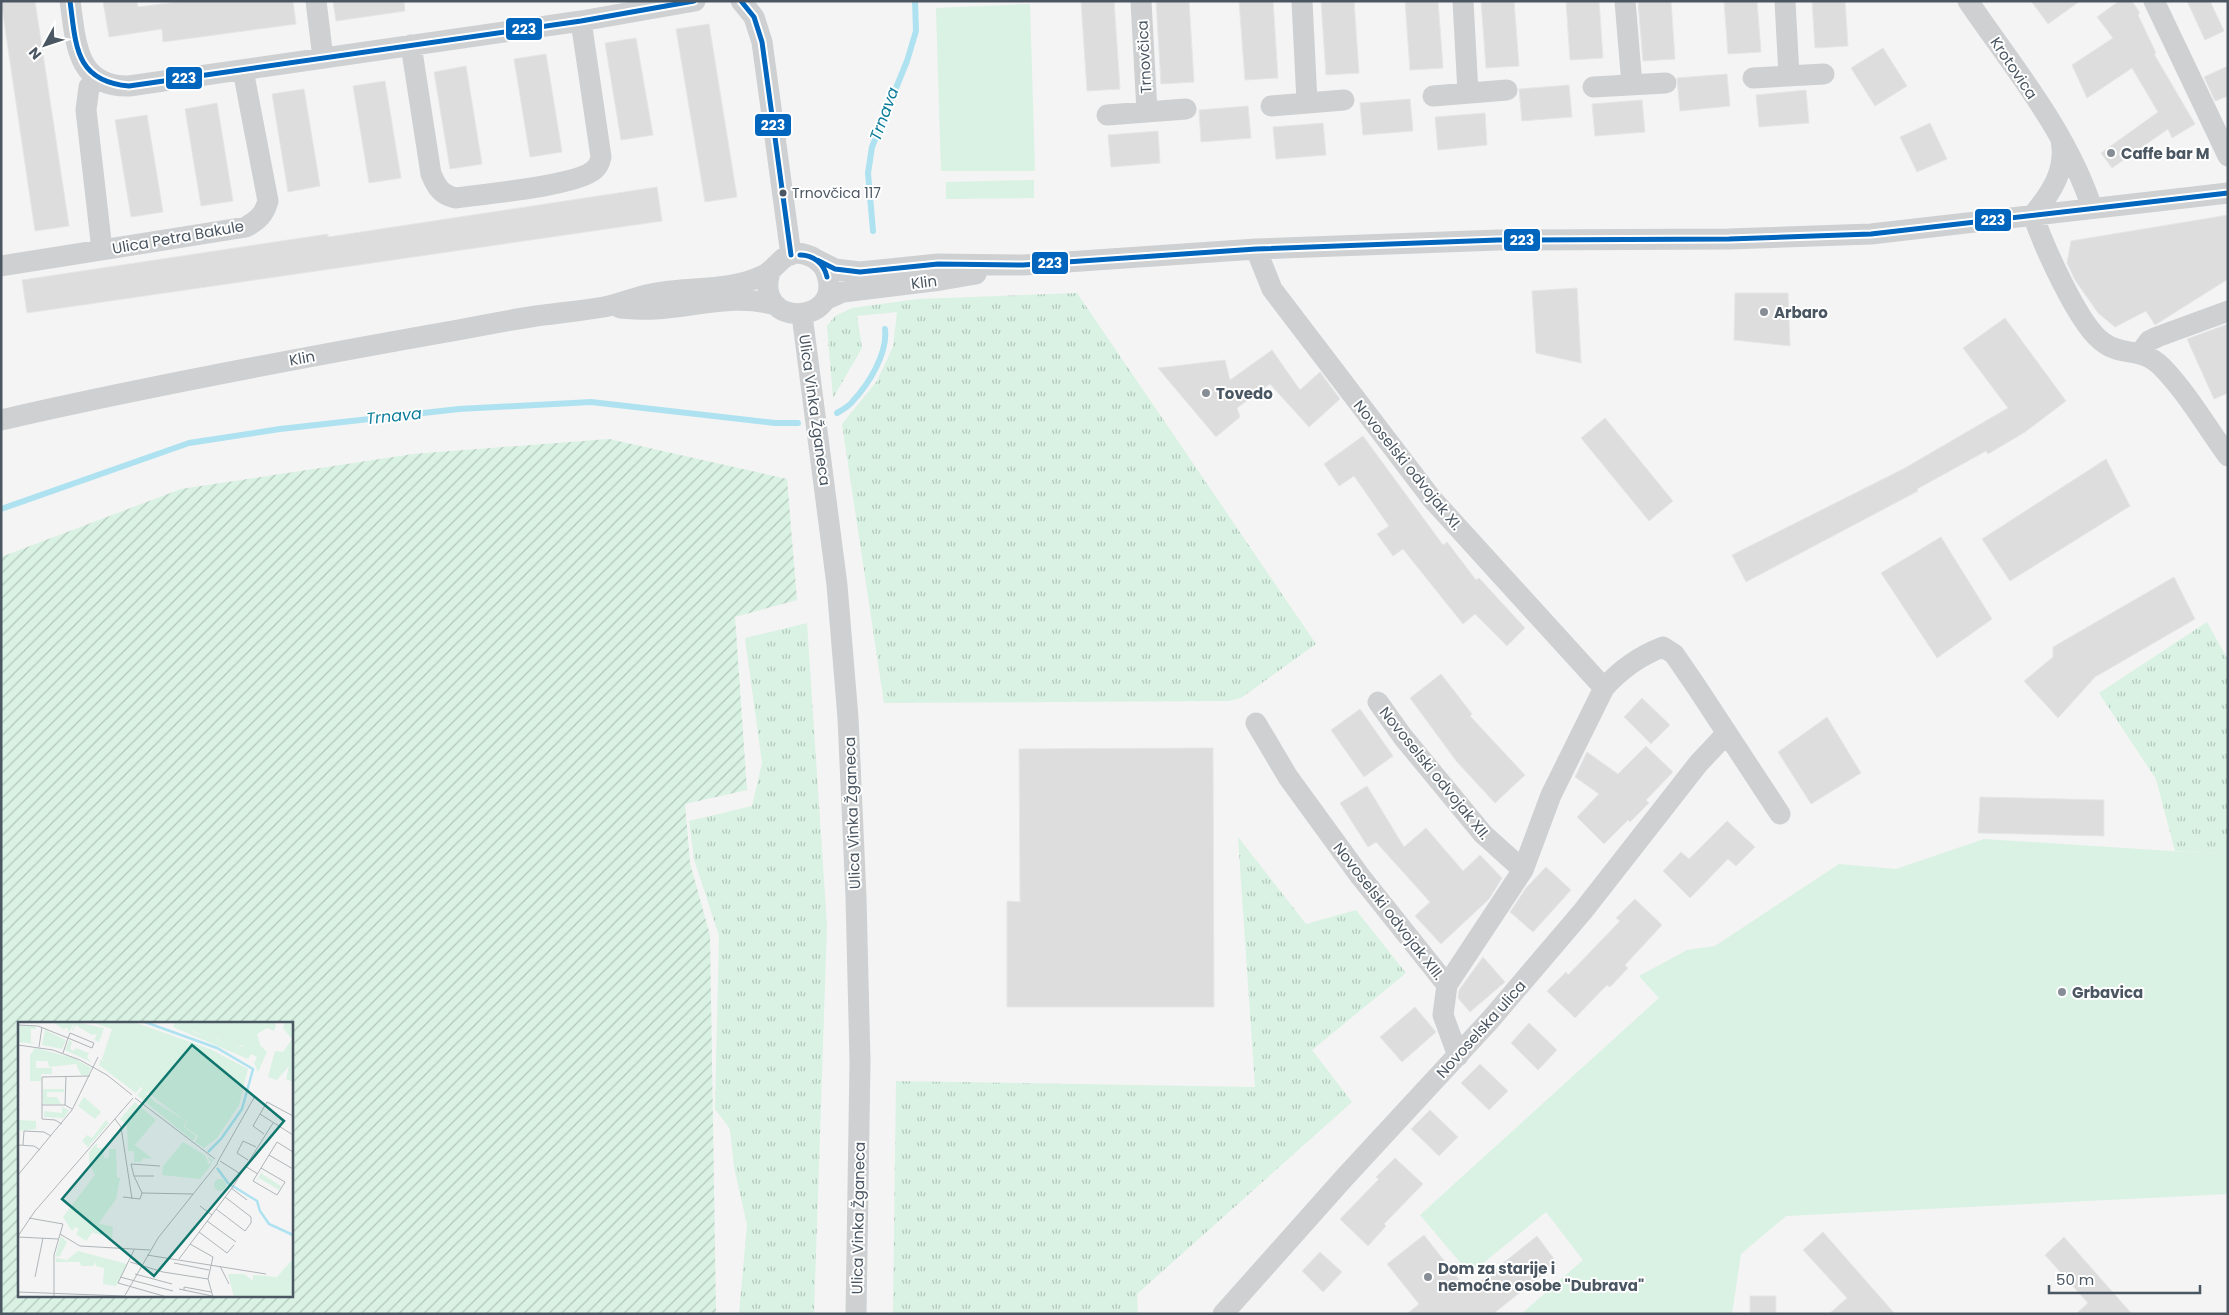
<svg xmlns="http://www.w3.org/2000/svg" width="2229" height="1315" viewBox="0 0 2229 1315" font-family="Poppins,sans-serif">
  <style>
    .grass { fill: url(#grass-tufts) }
    .park { fill: #d9f2e3 }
    .garden { fill: url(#garden-furrows); fill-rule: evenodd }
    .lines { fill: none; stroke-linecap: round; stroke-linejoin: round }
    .stream { stroke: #aee2f0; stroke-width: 6 }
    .building { fill: #ddddde; stroke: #e5e6e7 }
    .minor { stroke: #ced0d2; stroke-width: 21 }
    .bus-1-casing { stroke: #fff; stroke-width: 9 }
    .bus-1 { stroke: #0065bd; stroke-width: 5 }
    .poi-dot { fill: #868d94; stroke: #fff; stroke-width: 2 }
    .bus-dot { fill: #4a5661; stroke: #fff; stroke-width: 2 }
    .labels { text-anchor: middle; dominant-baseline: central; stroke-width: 4; stroke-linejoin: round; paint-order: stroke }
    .bus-label { font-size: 14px; fill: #4a5661; stroke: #fff; text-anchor: start }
    .street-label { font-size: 15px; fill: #4a5661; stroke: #fff }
    .poi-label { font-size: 15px; font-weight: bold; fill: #4a5661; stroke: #fff; text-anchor: start }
    .water-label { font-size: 16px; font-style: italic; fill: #0c7c9b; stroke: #fff }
    .inset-river { fill: none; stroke: #aee2f0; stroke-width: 2.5 }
    .inset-road { fill: none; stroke: #b0b5b9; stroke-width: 1 }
    .view { fill: #0f766e; fill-opacity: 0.15; stroke: #0f766e; stroke-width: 2.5 }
    .inset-edge { fill: none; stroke: #4a5661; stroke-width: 2.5 }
    .line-badge { stroke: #fff; stroke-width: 2 }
    .badge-label { font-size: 14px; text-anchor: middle; font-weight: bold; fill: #fff }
  </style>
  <defs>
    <pattern id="grass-tufts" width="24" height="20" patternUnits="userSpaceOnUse" patternTransform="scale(1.25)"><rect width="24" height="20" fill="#d9f2e3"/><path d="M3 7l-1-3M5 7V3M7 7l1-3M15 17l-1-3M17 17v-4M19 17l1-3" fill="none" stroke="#b2c7bb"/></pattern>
    <pattern id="garden-furrows" width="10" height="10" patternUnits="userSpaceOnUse" patternTransform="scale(1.25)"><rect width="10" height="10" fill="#d9f2e3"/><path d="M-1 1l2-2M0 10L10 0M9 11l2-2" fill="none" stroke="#b2c7bb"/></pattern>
  </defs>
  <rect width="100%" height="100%" fill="#f4f4f4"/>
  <!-- grass -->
  <path class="grass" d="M1077,293L1316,644L1241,698L1229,701L884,703L842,424L877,381L893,347L897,312L857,316L862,348L833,398L827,326L835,316L852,308L918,299Z
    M2207,622L2228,660V852L2217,854L2175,851L2156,779L2099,693Z
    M807,623L827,926L814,1314H739L747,1225L734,1167L730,1129L715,1109L719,936L694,859L689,821L752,806L762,763L745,638Z
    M1238,837L1306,924L1356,910L1406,973L1312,1050L1352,1102L1137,1294L1138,1314H893L896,1081L1255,1087Z"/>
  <!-- park -->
  <path class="park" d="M1030,4L1035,171H941L936,8Z
    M1034,180V198L946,199V182Z
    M1984,839L2217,854L2228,852V1194L1786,1216L1741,1254L1732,1314H1521L1583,1260L1546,1212L1470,1274L1420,1215L1659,998L1639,976L1687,950L1715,946L1839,864L1896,869Z"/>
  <!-- garden -->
  <path class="garden" d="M609,439L787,479L797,600L735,617L747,790L685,804L690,863L710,935L716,1314H1V557L181,489L413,454ZM19,1024H291V1296H19Z"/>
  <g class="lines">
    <!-- stream -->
    <path class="stream" d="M873,231L868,173L872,147L907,61L916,31L915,1
      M837,413C842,410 848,407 852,402C868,385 888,354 885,329
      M1,509L189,443L280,429L459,409L591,402L775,423H798"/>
  </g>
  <!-- building -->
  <path class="building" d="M1,1H35L69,226L35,231Z
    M103,1H137L138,7L184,1H293L296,24L163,42L162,29L109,37Z
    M333,1H404L405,11L336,21Z
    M1081,1H1114L1120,89L1087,91Z
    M1156,1H1189L1194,82L1161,84Z
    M1239,1H1273L1278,78L1245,80Z
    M1321,1H1354L1359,73L1326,75Z
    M1405,1H1438L1443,68L1410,70Z
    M1481,1H1514L1519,66L1486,68Z
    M1566,1H1599L1603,58L1570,60Z
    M1638,1H1671L1675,59L1643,61Z
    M1724,1H1757L1761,52L1728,54Z
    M1812,1H1845L1848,46L1815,48Z
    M2031,1H2080L2048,24Z
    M2119,1H2132L2140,13L2138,15L2156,53L2154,54L2195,124L2172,138L2168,129L2112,168L2101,153L2158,112L2132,68L2087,98L2072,65L2113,38L2097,17Z
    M2187,1H2210L2224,31L2205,40Z
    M709,24L737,197L705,202L676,29Z
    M636,38L653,135L621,140L605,43Z
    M1883,48L1907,86L1875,106L1851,68Z
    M546,54L562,152L530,157L514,59Z
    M466,66L482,164L450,169L434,72Z
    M2228,66V96L2215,101L2204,77Z
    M1727,74L1730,106L1680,111L1677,78Z
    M385,81L401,178L369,183L353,86Z
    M1569,85L1572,117L1522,121L1519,89Z
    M304,89L320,186L288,192L272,94Z
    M1806,90L1809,123L1759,127L1756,95Z
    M1410,99L1413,131L1363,135L1360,103Z
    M1642,100L1645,132L1595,136L1592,104Z
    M217,103L233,201L201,206L185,109Z
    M1248,106L1251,138L1201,142L1199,110Z
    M1485,113L1487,145L1438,150L1435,117Z
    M147,115L163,212L131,217L115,120Z
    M1323,123L1326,155L1276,159L1273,127Z
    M1930,123L1947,159L1917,172L1900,137Z
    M1158,131L1160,163L1111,167L1108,135Z
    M657,187L662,221L27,313L22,280L328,234V237Z
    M2228,215V279L2155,325L2146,311L2115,327L2098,313L2075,280L2067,263L2071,241Z
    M1577,288L1581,363L1536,353L1532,291Z
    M1735,293H1788L1790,346L1734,340Z
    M2005,318L2066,401L2025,432L1988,454L1986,451L1917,489L1918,491L1746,582L1732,555L1905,468L2008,408L1963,348Z
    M2228,324V393L2214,399L2187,339Z
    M1272,350L1300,390L1320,372L1340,399L1309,427L1270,384L1237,408L1240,417L1216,437L1158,368L1225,360L1230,380Z
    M1605,418L1673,501L1649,521L1581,438Z
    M1363,436L1443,545L1447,542L1476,580L1479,578L1525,628L1507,646L1475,614L1463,624L1403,549L1393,556L1377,534L1389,526L1354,476L1339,486L1324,464Z
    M2106,459L2130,506L2010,581L1982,539Z
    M1941,537L1992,619L1937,658L1881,573Z
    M2174,577L2195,619L2095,677L2058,718L2024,681L2053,657V647Z
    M1441,674L1472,714L1470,716L1525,775L1495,803L1457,762L1410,698Z
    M1642,698L1670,725L1651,744L1624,717Z
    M1360,709L1393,756L1364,777L1331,730Z
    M1827,717L1861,773L1811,804L1778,752Z
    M1646,746L1673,772L1646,800L1649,803L1630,822L1628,820L1604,844L1577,817L1599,794L1575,777L1587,752L1618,774Z
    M1213,748L1214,1007H1007V901L1020,902L1019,749Z
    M1367,786L1404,847L1426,828L1463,871L1480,855L1502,878L1489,899L1441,944L1415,916L1430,902L1376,842L1368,847L1340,803Z
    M1980,797L2104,800V836L1978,833Z
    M1727,821L1755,847L1736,866L1728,859L1690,898L1663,871L1681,852L1689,859Z
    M1546,867L1571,890L1533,932L1510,912L1526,888Z
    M1635,899L1662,925L1625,965L1628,968L1610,987L1607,985L1575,1018L1547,991L1566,972L1568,975L1620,921L1616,918Z
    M1483,957L1505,982L1470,1012L1458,998L1459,990Z
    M1415,1007L1436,1032L1402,1062L1380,1037Z
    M1529,1023L1557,1050L1538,1070L1511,1043Z
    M1480,1064L1508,1091L1489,1110L1461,1083Z
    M1430,1110L1458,1137L1439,1156L1411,1129Z
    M1395,1158L1423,1184L1384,1224L1386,1226L1368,1246L1340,1219L1379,1179L1376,1177Z
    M1823,1232L1895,1314H1829L1847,1298L1803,1250Z
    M1424,1235L1468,1291L1537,1236L1557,1263L1493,1314H1407L1419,1304L1387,1264Z
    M2064,1237L2132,1314H2076L2088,1303L2045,1255Z
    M1320,1252L1342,1272L1323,1292L1302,1271Z
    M1750,1296H1776V1314H1750Z"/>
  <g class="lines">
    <!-- minor -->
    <path class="minor" d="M70,1C76,42 76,87 129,86L581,21L695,1
      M316,1L323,58
      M741,1L754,17L762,42L791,255
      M1141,1L1147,112
      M1302,1L1307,102
      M1463,1L1468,93
      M1625,1L1632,85
      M1785,1L1789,76
      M1968,1C2013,67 2067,131 2092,208
      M2154,1L2228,156
      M411,45L431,174C437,188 441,194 455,198C484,194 576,186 594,170C599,166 600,162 601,157L581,21
      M1753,78L1824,74
      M96,79L89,87L86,110L102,250
      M1593,87L1666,83
      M1433,96L1507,90
      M1271,106L1344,100
      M1107,115L1186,109
      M2033,215C2043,244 2079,327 2104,343C2123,357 2141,346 2162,367C2188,394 2206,426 2228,456
      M2033,215C2051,193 2067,170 2061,140
      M1256,249L1272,289L1432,499L1604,688
      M817,260L835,269L860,272L938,264L1023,265L1256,249L1498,240L1729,239L1871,234L2228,193
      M1,266L246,227C258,220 264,215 268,201L243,70
      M825,300L843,292L941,280L976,274
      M620,308C632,309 644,310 655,309C696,307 735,293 775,305
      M802,315L837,585L848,718L856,897L860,1062L856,1314
      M2140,353L2149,341L2157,337L2228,311
      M1,420C153,385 305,357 458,330C484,325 510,320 536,316C558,313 581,311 604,307C620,304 635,297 651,294C687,286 728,292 762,276C779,269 782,247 807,255C817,258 825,266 827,275C843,325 753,329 770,272
      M1378,702L1403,737L1483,834L1523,870L1551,795L1604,688C1621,669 1639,656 1663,647L1674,654L1696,686L1780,814
      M1256,723L1288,777L1360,876L1447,985L1523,870
      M1447,985L1443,1015L1458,1056
      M1223,1314L1345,1177L1491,1019L1583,911L1698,764L1727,733"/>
    <!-- bus-1 casing -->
    <g class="bus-1-casing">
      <path id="bus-1" d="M70,1C76,46 75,81 129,86L581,21L694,1
        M741,1L754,17L762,42L791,255
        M800,255C813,255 824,263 827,277
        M817,260L835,269L860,272L938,264L1023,265L1256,249L1498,240L1729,239L1871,234L2228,193"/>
    </g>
    <!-- bus-1 -->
    <use href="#bus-1" class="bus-1"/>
  </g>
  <!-- markers -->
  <g class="poi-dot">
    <circle cx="2111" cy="153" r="5"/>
    <circle cx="1764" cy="312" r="5"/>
    <circle cx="1206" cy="393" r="5"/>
    <circle cx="2062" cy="992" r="5"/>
    <circle cx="1428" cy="1277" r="5"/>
  </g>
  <circle class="bus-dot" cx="783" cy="193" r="4.5"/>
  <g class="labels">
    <!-- bus labels -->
    <g class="bus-label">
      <text x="792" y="193">Trnovčica 117</text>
    </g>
    <!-- street labels -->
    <g class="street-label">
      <text transform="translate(1144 57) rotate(-93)">Trnovčica</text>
      <text transform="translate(2014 68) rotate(56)">Krotovica</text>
      <text transform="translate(178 237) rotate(-10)">Ulica Petra Bakule</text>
      <text transform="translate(924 282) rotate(-7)">Klin</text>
      <text transform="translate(302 358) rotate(-10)">Klin</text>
      <text transform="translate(815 410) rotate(82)">Ulica Vinka Žganeca</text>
      <text transform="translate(1408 465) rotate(51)">Novoselski odvojak XI.</text>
      <text transform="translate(1435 773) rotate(51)">Novoselski odvojak XII.</text>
      <text transform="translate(852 813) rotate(-92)">Ulica Vinka Žganeca</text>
      <text transform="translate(1389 911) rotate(52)">Novoselski odvojak XIII.</text>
      <text transform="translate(1481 1029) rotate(-48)">Novoselska ulica</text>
      <text transform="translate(858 1218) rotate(-89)">Ulica Vinka Žganeca</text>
    </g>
    <!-- poi labels -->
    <g class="poi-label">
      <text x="2121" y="153">Caffe bar M</text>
      <text x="1774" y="312">Arbaro</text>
      <text x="1216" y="393">Tovedo</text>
      <text x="2072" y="992">Grbavica</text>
      <text x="1438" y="1268">Dom za starije i<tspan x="1438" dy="17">nemoćne osobe "Dubrava"</tspan></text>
    </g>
    <!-- water labels -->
    <g class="water-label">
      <text transform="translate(884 114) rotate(-70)">Trnava</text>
      <text transform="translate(394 416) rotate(-6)">Trnava</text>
    </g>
  </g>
  <!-- overview -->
  <g transform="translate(18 1022)">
    <rect width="275" height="275" fill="#f4f4f4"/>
    <path d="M35,0H57L50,11V6L45,7ZM159,0H257L258,4L256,9L249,6L239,12L242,23L249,30L240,50L236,41L239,35L233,32L230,37L223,34L225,23L219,25L205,17L204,19L195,13L196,10L185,6L183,13ZM267,0H275V60L268,57L271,44L259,58L250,55L257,29L265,30L274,17L265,6ZM0,4H17L18,7H13V20L18,22L0,20ZM27,8L48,18L44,27L24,23ZM51,18L54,20L52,27L56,29L58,26L71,31L69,35L73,40L47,28ZM17,26L56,36L73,46L70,53H63L58,42L31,45L30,39H18V46H34V52H23V59H12V33ZM83,37L110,54L122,66L118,71L81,43ZM127,64L132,67L128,71L137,80L168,99L166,105L178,114L175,119L119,73ZM25,67H46V70H29V75H39L43,82H25ZM66,75L83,90L77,97L60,84ZM117,80L138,98L117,123L135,137L125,136L123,140H116V129H110L109,103L102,97ZM44,85L51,88L46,96L26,95V89L44,91ZM0,98L18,99V107L0,109ZM88,98L91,101L70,125L64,119L69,113L74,116ZM165,120L187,133L191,143L193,140L189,134L195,138L191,146L182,157L144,153L145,144ZM80,201L95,205L94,216L73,210Z" fill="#d9f2e3"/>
    <path d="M43,214L49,220L42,234L37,235Z" fill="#d9f2e3"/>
    <path d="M57,0L86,6L81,20L76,18L79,12L74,13L58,3L53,11ZM79,121V126H85L86,136H91V127H98L99,156H102L98,177L68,219L58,212L61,207L57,205L54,209L45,195L77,153L71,141V130ZM196 163a6 6 0 1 1 12 0a6 6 0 1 1-12 0Z" fill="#d9f2e3"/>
    <path d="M73,0H116L192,27L230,47L221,83L199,116L186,126L177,120L180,114L167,105L169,100L84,37L94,7ZM157,0L176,4L175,10L182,13L185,5L196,10L195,13L203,19L205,16L219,25L228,24L223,34L155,5ZM245,148L244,152L263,164L261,168L241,156L238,159ZM60,229L109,242L98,264L85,262L86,246L78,244V240L75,244H63L62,240H38V236L49,238ZM275,237V275H216L210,252H226L235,259V253L259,255Z" fill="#d9f2e3"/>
    <path class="inset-river" d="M127,0L199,26L235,47L224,87L203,117L190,130M199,146L210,161L239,179L242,189L251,202L275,213"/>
    <path class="inset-road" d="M0,3L20,4L50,16L45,31M52,11L76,21L74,26L50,16ZM0,23L35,28L62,38L89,53L114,73M21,25L24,5M117,76L197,137M24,83H47L54,87M47,83L48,54M242,92L275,113M97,97L103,105L114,177M44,102L37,98L24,97V55L72,54M246,112L235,104L249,80L275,94M0,123L16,124L22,128M5,123L6,109L26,110L33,114M251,133L275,147M230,138L219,131L225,119L238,125M202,139L221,151M199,141L237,74M227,144L240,152M243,146L267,160L259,173L235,159L259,120L275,130M0,153L54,88L80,35M116,154L113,142L142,144M213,166L229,178M124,171L175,172M124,171L116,154H136M105,175L122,177L124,171M182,184L194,193M198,187L227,209L233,201V195L207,175M11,196L45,202L36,233V275M189,199L218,220M181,210L209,231L216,223M42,212L62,224L132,228M0,214L17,189L115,76M0,215L40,217M172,222L195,235L190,257L195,275M116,228L100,261L149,275M129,233L248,252M161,237L214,166L255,101M112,240L145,250L190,257M156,241L191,248M202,244L211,262M117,252L154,262M17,255L25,216M102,255L155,269M161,267L194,274M166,268V265L193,270M0,270L106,274M106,275L140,216L200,141"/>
    <path class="view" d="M174,23L266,99L136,254L44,177Z"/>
    <rect width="275" height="275" class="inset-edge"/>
  </g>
  <g class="line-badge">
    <rect x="505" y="17" width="38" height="24" rx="5" fill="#0065bd"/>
    <rect x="165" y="66" width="38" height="24" rx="5" fill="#0065bd"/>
    <rect x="754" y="113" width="38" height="24" rx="5" fill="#0065bd"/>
    <rect x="1974" y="208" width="38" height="24" rx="5" fill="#0065bd"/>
    <rect x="1503" y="228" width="38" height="24" rx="5" fill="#0065bd"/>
    <rect x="1031" y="251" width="38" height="24" rx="5" fill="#0065bd"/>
  </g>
  <g class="badge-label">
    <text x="524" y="34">223</text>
    <text x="184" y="83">223</text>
    <text x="773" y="130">223</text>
    <text x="1993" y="225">223</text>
    <text x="1522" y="245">223</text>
    <text x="1050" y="268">223</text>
  </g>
  <!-- border -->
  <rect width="2229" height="1315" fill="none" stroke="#4a5661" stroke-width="5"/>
  <!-- north arrow -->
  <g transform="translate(45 45) rotate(230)" stroke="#ffffff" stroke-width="4" paint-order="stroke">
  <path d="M0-4L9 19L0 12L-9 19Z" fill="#4a5661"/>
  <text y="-8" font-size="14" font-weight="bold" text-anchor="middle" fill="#4a5661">N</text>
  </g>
  <!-- scale -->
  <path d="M2049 1285v8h151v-8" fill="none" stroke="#4a5661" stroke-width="2.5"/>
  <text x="2056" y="1285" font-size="15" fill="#4a5661" stroke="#ffffff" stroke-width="4" paint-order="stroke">50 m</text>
</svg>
